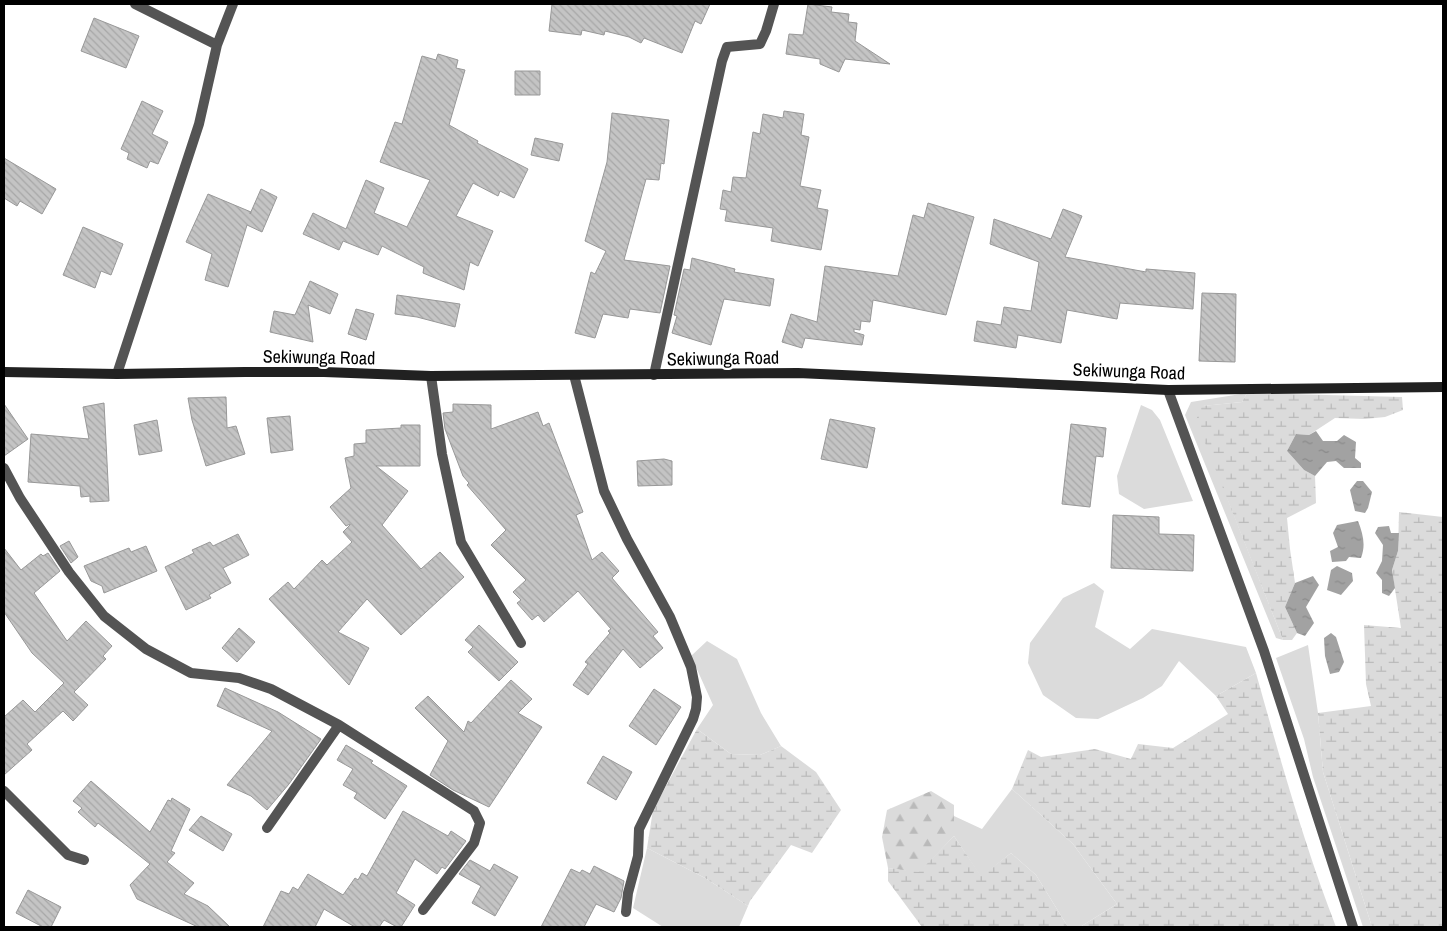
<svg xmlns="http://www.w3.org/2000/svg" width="1447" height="931" viewBox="0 0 1447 931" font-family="'Archivo Narrow',sans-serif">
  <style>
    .green { fill: #dbdbdb }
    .forest { fill: url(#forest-firs) }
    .wetland { fill: url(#wetland-marsh) }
    .water { fill: url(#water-ripples) }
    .building { fill: url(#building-back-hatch); stroke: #989898 }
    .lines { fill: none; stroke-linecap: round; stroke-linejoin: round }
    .street { stroke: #545454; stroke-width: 10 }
    .secondary { stroke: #212121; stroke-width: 10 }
    .labels { text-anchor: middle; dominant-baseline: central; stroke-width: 4.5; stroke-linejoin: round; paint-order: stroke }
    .street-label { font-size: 18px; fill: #000; stroke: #fff }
  </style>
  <defs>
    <pattern id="forest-firs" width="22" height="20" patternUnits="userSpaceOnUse" patternTransform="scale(1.25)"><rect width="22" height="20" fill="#dbdbdb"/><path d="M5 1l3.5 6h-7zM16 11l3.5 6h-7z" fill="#bababa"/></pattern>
    <pattern id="wetland-marsh" width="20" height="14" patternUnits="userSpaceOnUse" patternTransform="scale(1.25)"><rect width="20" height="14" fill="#dbdbdb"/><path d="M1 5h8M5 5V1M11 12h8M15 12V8" fill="none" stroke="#bababa"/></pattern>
    <pattern id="water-ripples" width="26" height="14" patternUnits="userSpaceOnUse" patternTransform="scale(1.25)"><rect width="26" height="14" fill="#a2a2a2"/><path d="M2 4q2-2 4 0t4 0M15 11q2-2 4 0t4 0" fill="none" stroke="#8a8a8a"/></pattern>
    <pattern id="building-back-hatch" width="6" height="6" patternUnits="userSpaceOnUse" patternTransform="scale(1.25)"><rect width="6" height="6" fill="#c4c4c4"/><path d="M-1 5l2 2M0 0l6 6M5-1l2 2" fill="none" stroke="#a7a7a7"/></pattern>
  </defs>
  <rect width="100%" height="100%" fill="#fff"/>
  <!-- green -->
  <path class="green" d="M1247,393L1242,402L1203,406L1228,500L1283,640L1276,638L1185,415L1191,402Z
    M1141,405L1152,410L1160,420L1193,501L1144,509L1119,494L1117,476Z
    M1094,583L1104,591L1095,627L1130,649L1152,629L1246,647L1256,673L1216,696L1179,661L1162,686L1143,698L1098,719L1076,718L1043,695L1028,663L1030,643L1063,598Z
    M707,641L737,659L761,713L781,746L760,755L731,754L697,729L713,705L691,656Z
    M1308,645L1318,713L1323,772L1372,927H1363L1313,777L1304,739L1276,658Z
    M1012,789L1073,844L1117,904L1080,927H1068L1036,875L1011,853L981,877L954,836V816L982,829Z
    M647,848L705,878L748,906L739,927H663L633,908Z"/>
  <!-- forest -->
  <path class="forest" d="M931,791L954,805V836L919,873L888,868L882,837L887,810Z"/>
  <!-- wetland -->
  <path class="wetland" d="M1247,393L1402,397L1403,410L1385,417L1365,419L1335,418L1309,435L1296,434L1287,451L1304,470L1315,476L1316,503L1287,518L1290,549L1295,583L1285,607L1297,633L1292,640H1283L1196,420L1202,406L1242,402Z
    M1399,512L1443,517V927H1372L1323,772L1318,713L1371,706L1366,684L1364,625L1401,628L1392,570L1398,551Z
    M1256,673C1280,759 1304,844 1336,927H1080L1117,904L1073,844L1012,789L1028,750L1041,757L1095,749L1131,759L1138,744L1173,748L1228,714L1216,696Z
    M697,729L731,754L760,755L781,746L816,772L841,810L812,853L791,845L750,901L748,906L705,878L647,848L653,810Z
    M954,836L981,876L1011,853L1036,875L1068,927H922L888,881V868L919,872Z"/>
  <!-- water -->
  <path class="water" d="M1316,431L1323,441H1337L1344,435L1356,442L1355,458L1361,463V468H1344L1336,461L1327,462L1315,476L1304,470L1287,451L1296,434L1309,435Z
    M1357,481H1363L1372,492L1368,508L1365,513L1355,511L1350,490Z
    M1358,521C1363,534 1366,545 1361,558L1349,557L1346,561L1332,562L1330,551L1338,547L1333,533L1337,525Z
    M1389,526L1391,533H1399L1398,551L1392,570L1395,588L1389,596L1382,593V580L1376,573L1382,561L1383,545L1375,533L1378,527Z
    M1337,566L1352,573L1353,581L1341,595L1327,590L1331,570Z
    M1313,576L1319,585L1306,607L1314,623L1305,636L1297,633L1285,607L1295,583Z
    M1331,633L1336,637L1344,662L1339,672L1330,674L1325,656L1324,638Z"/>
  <!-- building -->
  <path class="building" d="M552,4H710L701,24L695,21L682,53L644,38L641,43L629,37L605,31L604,35L582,30L581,35L549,31Z
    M808,4L832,7L831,12L849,14L848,22L857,23L855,41L890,64L845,59L839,72L820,64V59L786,54L789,34L803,35Z
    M94,18L139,36L126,68L81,51Z
    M438,54L458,60L456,68L465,70L449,125L478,141L477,143L528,169L514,198L500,191L498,196L473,183L456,216L493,231L478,266L470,262L464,290L423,273L424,267L382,246L378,255L343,241L339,250L303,234L313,213L346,229L366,180L384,188L374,213L407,227L430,180L380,162L395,122L402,124L422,56L436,60Z
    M515,71H540V95H515Z
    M142,101L163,111L152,134L168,142L158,164L150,161L147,168L127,159L129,153L121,149Z
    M784,111L804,114L801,135L809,137L800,186L821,190L817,208L828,210L821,250L771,241L773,228L725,221L727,210L720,209L723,190L731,192L733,177L746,178L753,132L760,134L763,114L783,118Z
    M612,113L669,120L664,164L661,163L659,180L646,179L624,260L670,266L660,313L630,309L628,318L603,314L595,338L575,333L591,272L595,274L606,251L585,241L607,162Z
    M535,138L563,144L559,161L531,155Z
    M4,158L56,189L42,214L20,201L17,206L4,198Z
    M261,189L277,197L262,232L247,225L228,287L205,280L212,254L186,242L208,194L251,212L250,214Z
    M928,203L974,217L946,315L873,300L870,322L861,321L860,330L854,329V332L864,335L862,345L805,338L802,348L782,342L791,314L817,322L825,266L898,276L913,215L924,218Z
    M1063,209L1082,216L1065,257L1146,272V269L1195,273L1193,309L1120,303L1117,319L1067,310L1061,343L1018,335L1016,348L974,341L977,321L1001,325L1004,307L1031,311L1039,262L990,244L994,219L1051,239Z
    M83,227L123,244L111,275L101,271L95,288L63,275Z
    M692,258L735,269L734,272L774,279L770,306L724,299L711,345L672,333L677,316L674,315L684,269L690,270Z
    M310,281L338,294L330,314L308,305L313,342L270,332L274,311L295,315Z
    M1202,293L1236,294L1235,362L1199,361Z
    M397,295L460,304L455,327L417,317L395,314Z
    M356,309L374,314L366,340L348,334Z
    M226,397L227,428L236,426L245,454L206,466L192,420L188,398Z
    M104,403L109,501L90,502V496L81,497L80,486L28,482L31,434L89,439L83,407Z
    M4,404L28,439L4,456Z
    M453,404L491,405V429L538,412L543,426L549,423L583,512L576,515L592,560L602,552L619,571L612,578L658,632L653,636L663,648L640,668L623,649L588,695L573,685L588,664L585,662L610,633L608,631L611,629L578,591L544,622L538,615L532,620L517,603L521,600L513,592L526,580L491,545L506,530L467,485L469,483L463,476L445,429L443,413L453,412Z
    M290,416L293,450L271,453L267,418Z
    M830,419L875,428L867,468L821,459Z
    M157,420L162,451L139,455L134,425Z
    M1071,424L1106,428L1103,457L1096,456L1090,507L1062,504Z
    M401,425H420V466H376L408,491L382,525L421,569L440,552L464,577L401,635L367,599L338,632L369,648L349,685L269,599L288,582L294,589L322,560L327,565L352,542L343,532L350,525V524L346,526L330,507L351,488L345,458L354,456V444L366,443V430L401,428Z
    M664,459L672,461V485L638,486L637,461Z
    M1113,515L1159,517V534L1194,535L1193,571L1111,568Z
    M238,534L249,555L223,568L231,583L209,595L211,598L186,610L165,567L194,553L192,550L210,542L213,546Z
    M69,541L78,557L71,563L60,546Z
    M146,546L157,571L104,593L102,586L91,581L84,566L129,548L131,552Z
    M4,548L21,570L41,554L43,556L48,553L60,571L34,593L67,641L86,621L112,646L103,656L106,659L74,692L88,705L73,721L63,711L27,744L32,750L4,775V717L23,700L35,712L64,683L32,653L4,612Z
    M479,625L518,662L499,681L468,652L473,647L465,640Z
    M239,628L255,642L237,662L222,648Z
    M511,680L532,699L518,713L542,727L489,807L453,790L430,775L448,741L415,708L428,696L464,732L468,721L471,723Z
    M225,688L278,712L321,739L289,784L267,810L251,796L227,785L272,731L217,706Z
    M654,689L681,707L656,745L629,726Z
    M346,745L373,761L371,763L407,786L385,819L354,798L357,793L343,785L353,769L337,760Z
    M603,756L632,772L616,800L587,783Z
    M91,781L150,832L168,800L171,801L172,798L190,809L171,851L175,853L167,862L194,883L184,894L208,906L230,927H198L137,899L130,885L150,864L98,823L95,827L78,812L82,808L73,801Z
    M403,811L448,836L451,831L466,841L445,869L442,867L437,874L415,859L396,893L415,905L401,927H397L384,920L379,927H355L324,909L315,927H263L281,891L289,894L293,887L298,890L308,874L343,895L355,878L358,880L362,873L367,876Z
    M201,816L232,834L223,851L189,830Z
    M470,860L490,871L494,864L518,877L495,916L472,903L481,886L459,874Z
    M594,866L624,881L621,898L614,912L596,904L584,927H541L571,869L580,873L582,870L590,874Z
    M28,890L61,907L51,927H43L16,913Z"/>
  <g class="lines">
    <!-- street -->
    <path class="street" d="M217,45L233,4
      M117,374L199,124L217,45L135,4
      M574,375L604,491L627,539L670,617L691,667L697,697L696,709L693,719L639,829L638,856L628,893L626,912
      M654,375L722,61L727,47L760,44L766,31L774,4
      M431,376L442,454L461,542L521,643
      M1168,390L1264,651L1353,927
      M4,468L20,498L69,572L104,616L146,649L191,673L239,678L271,689L339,725L474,811L480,823L474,843L423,910
      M4,791L68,855L84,860
      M267,828L339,725"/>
    <!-- secondary -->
    <path class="secondary" d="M4,372L117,374L245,372H324L431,376L798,373L1168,390L1443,387"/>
  </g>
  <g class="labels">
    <!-- street labels -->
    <g class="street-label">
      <text transform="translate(319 357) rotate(1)">Sekiwunga Road</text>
      <text transform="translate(723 358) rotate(-1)">Sekiwunga Road</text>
      <text transform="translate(1129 371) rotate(2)">Sekiwunga Road</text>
    </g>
  </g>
  <!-- border -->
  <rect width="1447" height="931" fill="none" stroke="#000000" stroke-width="10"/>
</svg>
